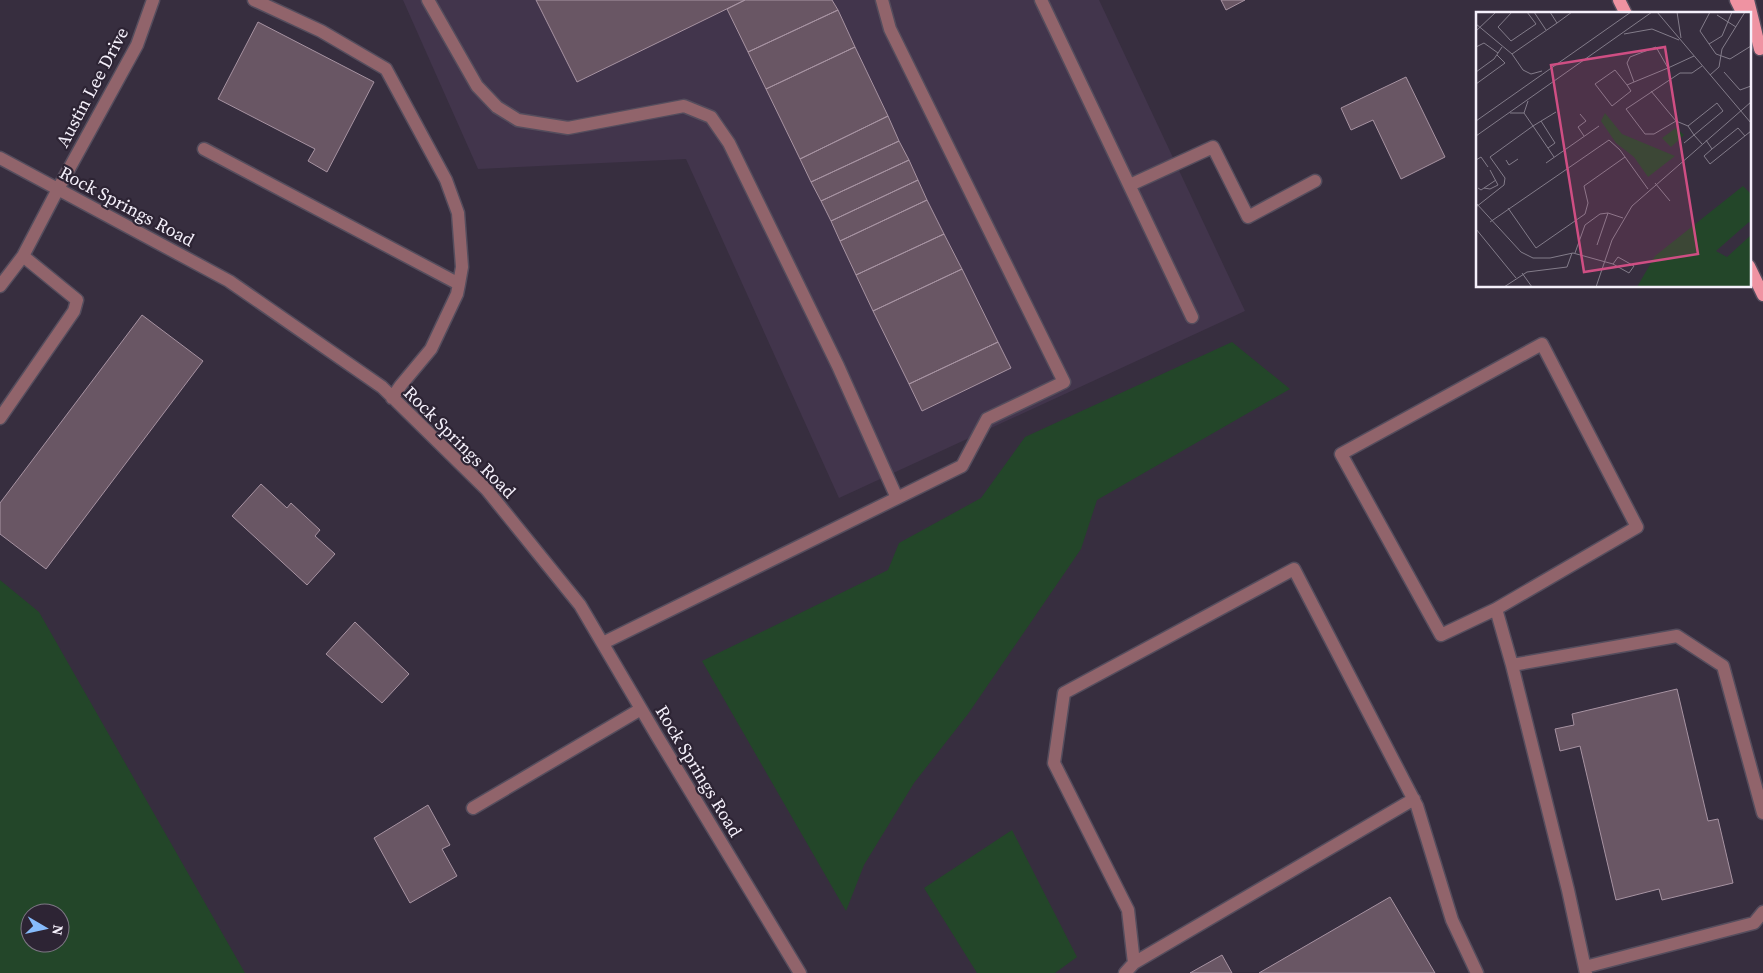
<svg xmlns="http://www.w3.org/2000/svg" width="1763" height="973" viewBox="0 0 1763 973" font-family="'Source Serif 4',serif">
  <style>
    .built { fill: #42354c }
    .green { fill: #234629; fill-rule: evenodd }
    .building { fill: #695664; stroke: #a793a2 }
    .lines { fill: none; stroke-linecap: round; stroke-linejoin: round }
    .minor-casing { stroke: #554d5d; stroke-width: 15 }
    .major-casing { stroke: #554d5d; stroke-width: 15 }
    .minor { stroke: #91646b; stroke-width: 12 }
    .major { stroke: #ef93a2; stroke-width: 12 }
    .labels { text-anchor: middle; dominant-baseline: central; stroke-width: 4.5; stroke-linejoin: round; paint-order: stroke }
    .street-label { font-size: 18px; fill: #f5f0fb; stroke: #2d2434 }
    .inset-road { fill: none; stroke: #837c8a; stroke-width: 1 }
    .view { fill: #cf4e83; fill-opacity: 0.15; stroke: #cf4e83; stroke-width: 2.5 }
    .inset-edge { fill: none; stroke: #f5f0fb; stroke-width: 2.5 }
  </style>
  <rect width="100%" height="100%" fill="#372e3f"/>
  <!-- built -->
  <path class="built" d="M403,0H1099L1245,311L839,498L686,159L478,169Z"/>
  <!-- green -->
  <path class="green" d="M1232,342L1290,389L1097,500L1081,549L968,714L914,783L864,865L846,911L702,661L888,570L899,543L981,498L1025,437Z
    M0,580L39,612L245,973H0ZM30,913H60V943H30Z
    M1012,830L1077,957L1055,973H977L924,888Z"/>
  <!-- building -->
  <path class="building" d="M536,0H745L577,82Z
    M745,0H832L838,10L748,52L727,9Z
    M1221,0H1245L1226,10Z
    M838,10L855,47L766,89L748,52Z
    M258,22L374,82L327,172L308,161L315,149L218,99Z
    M855,47L888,116L800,159L766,89Z
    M1406,77L1445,157L1401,179L1373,120L1351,130L1341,108Z
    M888,116L899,141L811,182L800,159Z
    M899,141L909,160L821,201L811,182Z
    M909,160L918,180L831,221L821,201Z
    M918,180L927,200L840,241L831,221Z
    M927,200L944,234L856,275L840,241Z
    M944,234L962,269L873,311L856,275Z
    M962,269L998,342L909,384L873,311Z
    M142,315L203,361L46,569L0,534V503Z
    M998,342L1011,368L922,411L909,384Z
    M261,484L287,508L291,503L320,530L315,536L335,554L307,585L232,516Z
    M355,622L409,674L382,703L326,654Z
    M1677,689L1708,821L1718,819L1733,883L1662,900L1659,889L1616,900L1580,746L1560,751L1555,729L1574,725L1572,714Z
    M428,805L450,845L442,849L457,876L410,903L374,838Z
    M1390,897L1435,973H1259Z
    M1222,955L1232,973H1190Z"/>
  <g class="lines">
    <!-- minor casing -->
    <g class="minor-casing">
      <path id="minor" d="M254,0L321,31L386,69L446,180L458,213L462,267L459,284
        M428,0L477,86L497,107L518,120L568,128L684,106L711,117L729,143L751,188L838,366L897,498
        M1041,0L1192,317
        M204,149L459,284L457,294L431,349L401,385L392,398
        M0,158L229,281L382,387L487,490L580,605L657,736L800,973
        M1130,185L1213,147L1248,217L1315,181
        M0,286L23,256L58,189L137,45L153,0
        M0,418L74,311L77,300L23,256
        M1496,609L1637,527L1542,344L1341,454L1441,635L1496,609L1512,665
        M603,643L962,466L987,419L1064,382L890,29L882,0
        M473,808L641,709
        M1134,963L1414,799
        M1585,967L1754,923L1763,912
        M1125,973L1134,963L1128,910L1054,763L1064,693L1294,569L1417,806L1452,920L1477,973
        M1586,973L1568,890L1512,665L1677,636L1723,666L1763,813"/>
    </g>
    <!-- major casing -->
    <g class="major-casing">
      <path id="major" d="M1619,0L1626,14
        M1736,0L1743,14
        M1748,0L1760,49
        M1749,266L1763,295"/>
    </g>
    <!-- minor -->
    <use href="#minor" class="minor"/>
    <!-- major -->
    <use href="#major" class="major"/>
  </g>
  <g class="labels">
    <!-- street labels -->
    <g class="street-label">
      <text transform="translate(92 87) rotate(-62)">Austin Lee Drive</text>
      <text transform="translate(127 206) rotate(28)">Rock Springs Road</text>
      <text transform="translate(460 442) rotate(45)">Rock Springs Road</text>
      <text transform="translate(699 771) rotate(59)">Rock Springs Road</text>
    </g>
  </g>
  <!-- overview -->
  <g transform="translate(1476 12)">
    <rect width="275" height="275" fill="#372e3f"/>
    <path d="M129,101L146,122L199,144L172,165L158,145L140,131L125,109ZM200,116L208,123L195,135L186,126ZM267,174L275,182V212L273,210L240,239L251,245L275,223V275H161L179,244Z" fill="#234629"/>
    <path class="inset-road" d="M36,0L22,15L35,29L60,12L51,0M58,0L70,18M181,0L275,111M201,0L205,26M234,0L224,19L240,42L254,47L275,34M241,3L260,15M81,11L96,0M0,12L36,42L47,58M0,19L20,0M148,22L176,17L203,28M233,32L246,24L256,0M0,35L8,31L22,41M36,42L81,11L74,0M192,56L180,35L154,45L151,51L158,70L192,56L218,44M47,58L55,62L66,59M0,60L18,47L26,35M248,60L264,78L275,74M234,63L243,55L246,37L269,0M0,72L29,51L21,43M151,73L139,58L119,72L136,94L155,79L151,73L158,70M175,79L200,109M34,101H48L52,89M104,102L110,109L102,115L108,124M0,109L155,0M65,109L79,131L72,136M212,114L241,91L247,99L218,123L212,114L200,109L178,122H169L150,97L204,61H216L226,54M0,124L176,0M230,128L236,137L228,144L234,152L275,119M208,131L218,123L226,132M236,137L262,116L269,124M78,145L57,114L80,100M0,148L5,145L12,155M30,148L33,153L42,147M70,151L123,114M179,171L194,189M2,176L5,178L20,168M8,176L14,177L22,173L14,158M0,191L45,240L57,246H74L97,241L137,252L153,261L158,254L142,245L137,252M0,195L28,173L29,166L14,145L57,114L48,101M32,196L60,236L109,202L112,191L108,174L149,145M14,210L133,128L144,138L172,177M0,217L40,266M121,233L132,201L147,206M99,241L109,213L124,202L132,201M46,261L56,275M28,275L51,260L91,255L96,241M120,275L136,228L156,194L275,90"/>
    <path class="view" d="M189,35L222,242L108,260L75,53Z"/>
    <rect width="275" height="275" class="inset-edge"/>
  </g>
  <!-- north arrow -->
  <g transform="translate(45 928) rotate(99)"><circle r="24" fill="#2d2434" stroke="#7d7684"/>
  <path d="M0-4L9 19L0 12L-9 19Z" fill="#87bbfb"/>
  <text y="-8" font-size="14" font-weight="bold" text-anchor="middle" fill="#f5f0fb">N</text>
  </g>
</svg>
